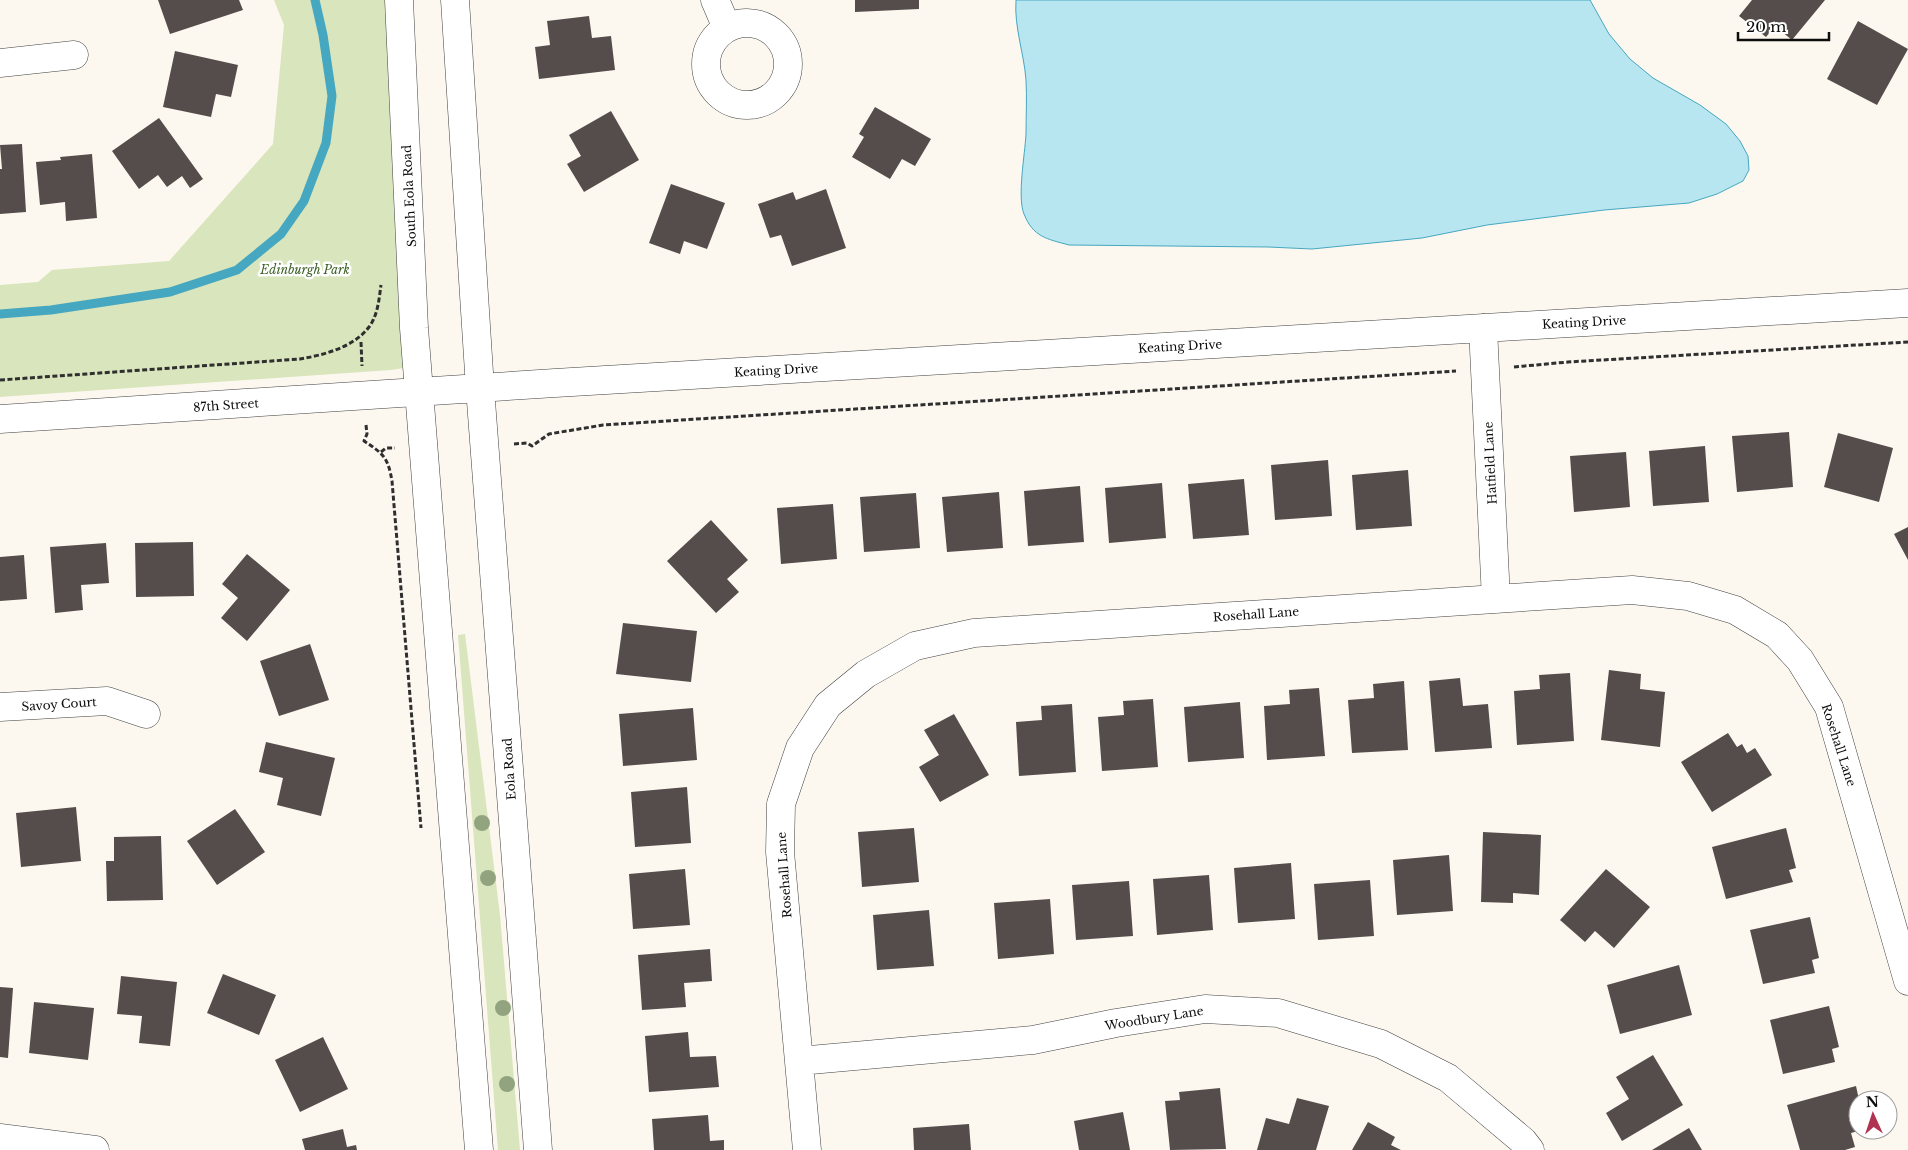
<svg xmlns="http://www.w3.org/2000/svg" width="1908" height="1150" viewBox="0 0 1908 1150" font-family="'Libre Baskerville',serif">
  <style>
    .green { fill: #d9e5bc }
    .water { fill: #b8e6f0; stroke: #46a7c0 }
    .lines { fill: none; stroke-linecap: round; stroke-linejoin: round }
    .stream { stroke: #46a7c0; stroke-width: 9 }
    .building { fill: #554d4b }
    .minor-casing { stroke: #404040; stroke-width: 29 }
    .path { stroke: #2f2f2f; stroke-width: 3; stroke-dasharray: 5 2.5; stroke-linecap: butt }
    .minor { stroke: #fff; stroke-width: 28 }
    .tree { fill: #92a47f }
    .labels { text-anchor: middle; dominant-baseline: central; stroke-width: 5; stroke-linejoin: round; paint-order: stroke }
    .street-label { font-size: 12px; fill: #0d0d0d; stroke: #fff }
    .park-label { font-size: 12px; font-style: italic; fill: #3b5f24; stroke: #fff }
  </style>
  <rect width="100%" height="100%" fill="#fdf8ef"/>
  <!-- green -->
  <path class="green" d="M274,0H400L410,367L391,370L0,397V285L38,282L52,270L169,261L273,144L284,25Z
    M465,634L500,915L520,1150H498L458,635Z"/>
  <!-- water -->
  <path class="water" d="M1016,0H1590L1609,34L1630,59L1653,78L1700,105L1726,124L1740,141L1748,156L1749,170L1743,181L1717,194L1689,203L1604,210L1487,225L1422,238L1312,249L1268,247L1069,245C1047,239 1033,237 1024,214C1017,197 1025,154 1026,134C1026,116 1027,98 1026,80C1024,53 1014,27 1016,0Z"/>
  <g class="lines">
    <!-- stream -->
    <path class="stream" d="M0,314L51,310L170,292L237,270L281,234L304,201L326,143L332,96L323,35L315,0"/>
  </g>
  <!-- building -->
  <path class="building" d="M158,0H239L243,10L170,34Z
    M855,0H919V9L855,12Z
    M1752,0H1825L1792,40L1775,26L1766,37L1739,16Z
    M589,16L592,38L611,36L615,70L539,79L535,47L550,45L547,21Z
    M1858,21L1908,49L1877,105L1827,79Z
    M175,51L238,65L231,97L216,94L211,117L163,107Z
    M875,107L931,139L915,166L902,159L890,179L852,157L864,137L859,134Z
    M611,111L639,160L584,192L567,164L581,156L569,135Z
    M159,118L203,179L190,188L182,176L167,187L158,175L139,189L112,151Z
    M22,144L26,212L0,214V169H2L0,145Z
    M92,154L97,218L66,221L65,202L40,205L36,162L61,160L60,157Z
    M671,184L725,203L707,249L684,241L680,254L649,243Z
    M826,189L846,248L792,266L781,235L770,238L758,204L793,192L796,200Z
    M1789,432L1793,487L1737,492L1732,436Z
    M1838,433L1893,448L1879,502L1824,487Z
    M1705,446L1709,502L1653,506L1649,451Z
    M1626,452L1630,507L1574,512L1570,456Z
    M1328,460L1332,516L1275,520L1271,465Z
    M1408,470L1412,526L1356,530L1352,475Z
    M1244,479L1249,535L1193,539L1188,484Z
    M1162,483L1166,538L1109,543L1105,488Z
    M1080,486L1084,542L1028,546L1024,491Z
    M999,492L1003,548L947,552L942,497Z
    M916,493L920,548L864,552L860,497Z
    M833,504L837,559L781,564L777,508Z
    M711,520L748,560L727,579L739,592L716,613L667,561Z
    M1908,527V560L1894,534Z
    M193,542L194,596L136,597L135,543Z
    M106,543L109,583L81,585L83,610L55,613L50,547Z
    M247,554L290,590L247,641L221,618L238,598L222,584Z
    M24,555L27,599L0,601V557Z
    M623,623L697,631L691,682L616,674Z
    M310,644L329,700L279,716L260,661Z
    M1609,670L1641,674L1640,689L1665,692L1660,747L1601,740Z
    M1570,673L1574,741L1517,745L1514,691L1540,689L1539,675Z
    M1460,678L1463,706L1488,704L1492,748L1435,752L1429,681Z
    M1404,681L1408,750L1352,753L1348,700L1374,698L1373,684Z
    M1319,688L1325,756L1267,760L1264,706L1290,704L1289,690Z
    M1153,699L1158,767L1102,771L1098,717L1124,715L1123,701Z
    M1240,702L1244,758L1188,762L1184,707Z
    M1072,704L1076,772L1019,776L1016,722L1042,720L1041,706Z
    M693,708L697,760L623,766L619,714Z
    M954,714L989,775L940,802L919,767L939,755L924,730Z
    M1728,733L1737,747L1742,744L1747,753L1755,748L1772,775L1712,812L1681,762Z
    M266,742L335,758L321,816L277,805L283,778L259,772Z
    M687,787L691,843L635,847L631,792Z
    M76,807L81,861L21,867L16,813Z
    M235,809L265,852L217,885L187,841Z
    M914,828L919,882L862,887L858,832Z
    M1786,828L1796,868L1789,870L1793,882L1726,899L1712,847Z
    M1483,832L1541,835L1539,895L1513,893V903L1481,902Z
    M161,836L163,900L107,901L106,861H114V837Z
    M1449,855L1453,911L1397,915L1393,860Z
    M1291,863L1295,919L1238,923L1234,868Z
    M685,869L690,925L633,929L629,874Z
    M1606,869L1650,907L1614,948L1595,931L1585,942L1560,920Z
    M1209,875L1213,930L1157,935L1153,879Z
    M1370,880L1374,936L1318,940L1314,884Z
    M1129,881L1133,936L1076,940L1072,885Z
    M1050,899L1054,954L998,959L994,903Z
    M929,910L934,966L877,970L873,915Z
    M1810,917L1819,958L1812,960L1815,973L1763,984L1750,930Z
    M710,949L712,981L684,983L686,1007L642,1010L638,955Z
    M1679,965L1692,1015L1620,1034L1607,985Z
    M223,974L276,995L259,1035L207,1013Z
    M121,976L177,982L170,1046L139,1043L142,1016L117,1014Z
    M0,987L13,988L8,1058L0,1057Z
    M34,1002L94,1008L88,1060L29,1053Z
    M1829,1006L1839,1047L1832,1049L1835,1062L1783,1074L1770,1020Z
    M688,1032L690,1057L716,1056L719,1087L649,1092L645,1036Z
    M323,1037L348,1089L300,1112L275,1060Z
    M1653,1055L1683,1105L1622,1141L1606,1113L1629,1099L1616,1077Z
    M1856,1086L1859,1100H1858V1120L1855,1121L1858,1131L1851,1133L1855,1147L1845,1150H1800L1787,1105Z
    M1220,1088L1226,1149L1170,1150L1165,1101L1180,1100L1179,1092Z
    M1297,1098L1329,1106L1316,1150H1257L1266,1118L1289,1124Z
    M1123,1112L1130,1150H1079L1074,1121Z
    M708,1115L710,1141L724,1140V1150H654L652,1119Z
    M1368,1122L1395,1137L1391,1145L1401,1150H1352Z
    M969,1124L971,1150H914L913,1128Z
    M1689,1128L1702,1150H1652Z
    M343,1129L347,1147L356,1145L357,1150H305L302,1139Z"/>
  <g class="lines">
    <!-- minor casing -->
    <g class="minor-casing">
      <path id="minor" d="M399,0L414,328L479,1150
        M455,0L480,388L538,1150
        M715,0L727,28
        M706 64a41 41 0 1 1 82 0a41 41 0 1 1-82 0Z
        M0,63L74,55
        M1483,328L1496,599
        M0,419L555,383L1908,303
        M0,707L107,701L146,714
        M799,1061L1033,1040L1116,1023L1205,1009L1278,1013L1381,1044L1448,1078L1523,1141L1530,1150
        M0,1138L95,1150
        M807,1150L780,852L781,804L800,748L828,705L866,674L915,646L974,633L1632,590L1688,596L1735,610L1777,635L1800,660L1829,707L1908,981"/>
    </g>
    <!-- path -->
    <path class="path" d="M361,342L362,366
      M1514,367L1568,362L1908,342
      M0,380L300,359C324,355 354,347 369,327C378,315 379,299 381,285
      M366,425L367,434L364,441C384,454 388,458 392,481L421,828
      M514,444L527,443L532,446L549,434L603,425L1456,371
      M381,452L386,448H395"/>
    <!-- minor -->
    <use href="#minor" class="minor"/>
  </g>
  <!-- trees -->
  <g class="tree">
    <circle cx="482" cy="823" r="8"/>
    <circle cx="488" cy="878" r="8"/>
    <circle cx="503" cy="1008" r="8"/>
    <circle cx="507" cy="1084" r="8"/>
  </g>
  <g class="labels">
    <!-- street labels -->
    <g class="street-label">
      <text transform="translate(409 196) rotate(-93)">South Eola Road</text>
      <text transform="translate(1584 322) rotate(-3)">Keating Drive</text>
      <text transform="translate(1180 346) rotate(-3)">Keating Drive</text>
      <text transform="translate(776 370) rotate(-3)">Keating Drive</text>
      <text transform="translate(226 405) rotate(-4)">87th Street</text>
      <text transform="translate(1490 463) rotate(-93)">Hatfield Lane</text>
      <text transform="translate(1256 614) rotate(-4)">Rosehall Lane</text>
      <text transform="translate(59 704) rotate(-4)">Savoy Court</text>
      <text transform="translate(1839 745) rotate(72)">Rosehall Lane</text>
      <text transform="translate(509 769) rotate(-94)">Eola Road</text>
      <text transform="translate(784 875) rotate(-94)">Rosehall Lane</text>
      <text transform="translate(1154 1018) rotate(-9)">Woodbury Lane</text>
    </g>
    <!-- park labels -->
    <g class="park-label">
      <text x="305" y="269">Edinburgh Park</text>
    </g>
  </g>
  <!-- north arrow -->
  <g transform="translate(1873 1115) rotate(357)"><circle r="24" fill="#ffffff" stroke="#9e9e9e"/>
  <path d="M0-4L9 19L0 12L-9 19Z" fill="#b03351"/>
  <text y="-8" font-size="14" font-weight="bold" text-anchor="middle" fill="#0d0d0d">N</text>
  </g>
  <!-- scale -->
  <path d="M1738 32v8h91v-8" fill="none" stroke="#0d0d0d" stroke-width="2.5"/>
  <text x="1746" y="32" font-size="15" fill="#0d0d0d" stroke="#ffffff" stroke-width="4" paint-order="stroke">20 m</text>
</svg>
